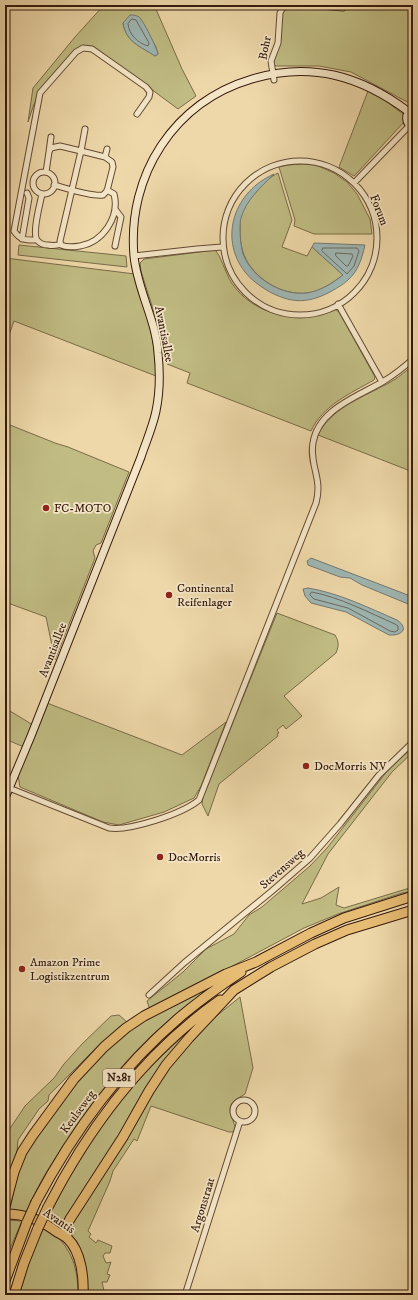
<svg xmlns="http://www.w3.org/2000/svg" width="418" height="1300" viewBox="0 0 418 1300" font-family="'IM FELL DW Pica',serif">
  <style>
    .green { fill: #c0bc83; stroke: #7a6b48; fill-rule: evenodd }
    .water { fill: #9eb7b4; stroke: #747871 }
    .lines { fill: none; stroke-linecap: round; stroke-linejoin: round }
    .shore { stroke: #6a6860; stroke-width: 1 }
    .street-casing { stroke: #634a34; stroke-width: 7 }
    .secondary-casing { stroke: #351a0d; stroke-width: 9 }
    .highway-casing { stroke: #351a0d; stroke-width: 11 }
    .street { stroke: #f4e6c7; stroke-width: 5 }
    .secondary { stroke: #f4e6c7; stroke-width: 7 }
    .highway { stroke: #e7bc74; stroke-width: 9 }
    .highway-bridge-casing { stroke: #351a0d; stroke-width: 11; stroke-linecap: butt }
    .highway-bridge { stroke: #e7bc74; stroke-width: 9 }
    .poi-dot { fill: #8f2418; stroke: #f4e6c7; stroke-width: 1.5 }
    .labels { text-anchor: middle; dominant-baseline: central; stroke-width: 3.5; stroke-linejoin: round; paint-order: stroke }
    .shield { fill: #f4e6c7; stroke: #6e5745; stroke-width: 1 }
    .shield-label { font-size: 11px; font-weight: bold; fill: #351a0d }
    .street-label { font-size: 12px; fill: #351a0d; stroke: #f4e6c7 }
    .poi-label { font-size: 12px; fill: #351a0d; stroke: #f4e6c7; text-anchor: start }
  </style>
  <rect width="100%" height="100%" fill="#eed8a9"/>
  <filter id="stains"><feTurbulence type="fractalNoise" baseFrequency=".005" numOctaves="4"/><feColorMatrix values="0 0 0 0 .2 0 0 0 0 .09 0 0 0 0 .02 0 0 0 .5 -.17"/></filter>
  <radialGradient id="worn" r=".72"><stop offset=".6" stop-color="#630" stop-opacity="0"/><stop offset="1" stop-color="#630" stop-opacity=".3"/></radialGradient>
  <!-- green -->
  <path class="green" d="M104,5H159L155,7L182,69L196,96L178,109L97,49C87,45 83,44 74,51L42,88L34,104L28,122L33,88L75,37ZM142,22L156,47L158,54L155,56C140,46 126,42 123,23Z
    M288,5H325V9L344,11L343,5H413V103L411,104L351,72L319,66H276L273,64L272,60L282,13Z
    M368,91L382,98L403,114L404,122L357,173L354,176L339,167Z
    M303,164L316,165L334,173L347,182L357,194L370,219L372,234H314L294,226L295,220L279,167L288,165Z
    M278,173L292,220L282,247L307,256L312,247L343,275C332,283 321,291 308,293C282,296 254,279 244,255C241,247 240,239 240,231C240,227 240,222 240,219C243,207 252,196 260,188C265,183 271,176 278,173Z
    M19,245L126,256L127,267L18,255Z
    M215,250C220,254 226,274 231,282C253,316 300,325 335,309L339,312L375,377L374,380C351,393 322,406 311,431L187,383L190,373L167,364L163,355L157,322L141,271L140,263L144,259Z
    M5,258L135,274C145,308 156,340 156,376L14,321L5,346Z
    M413,365V472L318,435C331,409 359,399 383,386C394,381 404,373 413,365Z
    M5,423L55,443L68,447L129,472L101,543L96,545L93,551L95,558L55,660L46,617L5,602Z
    M277,613L335,635C339,642 339,645 336,653L284,696L302,716L286,729L283,725L277,730L279,733L277,734L278,736L219,784L208,816L202,804L203,797Z
    M47,703L182,755L226,722L201,786L194,798L164,812L119,825L103,822L20,787L18,775Z
    M5,708L33,725L24,747L5,739Z
    M413,747V752L392,772L328,854L302,904L321,898L339,887L337,898L336,905L344,908L413,887V891L402,893L338,914L304,928L150,1010L147,1001L183,972L206,949L234,934L249,915L262,907L310,866L327,848L388,770Z
    M222,980C204,992 187,1005 170,1019C129,1053 95,1097 66,1142C51,1164 37,1186 27,1211L25,1212L9,1211L11,1205L16,1178L30,1143L95,1058L132,1027Z
    M240,997L253,1068L245,1094C241,1097 237,1098 234,1101C225,1109 234,1119 235,1128L233,1132H229L151,1106L137,1141L134,1139L113,1171L110,1181L88,1231L91,1234L89,1237L96,1243L98,1240L112,1246L110,1253H105L103,1256L106,1263L111,1262L107,1274L110,1275L107,1282H102L105,1295H87L71,1236L72,1222L160,1079L199,1030Z
    M119,1015L127,1022L99,1045L49,1095L48,1101L39,1109L18,1140L17,1152L5,1184V1136L25,1106L54,1078L64,1064L82,1044L111,1016Z
    M201,1020L158,1074L60,1228L47,1220C68,1176 93,1133 124,1096C148,1068 174,1044 201,1020Z
    M5,1220L22,1221L5,1260Z
    M45,1226C70,1245 78,1264 78,1295H18L33,1250Z"/>
  <!-- water -->
  <path class="water" d="M130,15C133,15 136,15 139,17C143,20 157,48 158,54L155,56C140,46 126,42 123,23Z
    M274,174C261,187 246,200 241,218C240,221 240,226 240,230C240,238 241,246 243,254C253,279 282,296 307,293C320,291 333,283 343,275L312,247L314,243L365,245C359,271 353,280 328,293C306,304 290,303 268,291C260,286 251,280 245,272C218,237 235,191 274,174Z
    M311,558L413,597V606L362,585L350,578L340,577L308,565L307,561Z
    M308,588C339,593 369,608 397,620C410,629 401,636 389,635L346,612L311,603L305,596L303,589Z"/>
  <g class="lines">
    <!-- shore -->
    <path class="shore" d="M132,19L136,20L149,43L148,46C138,43 129,35 128,24Z
      M323,248H357L359,251L354,266L347,274L322,251Z
      M336,253L352,254L353,256L348,266H346L336,256Z
      M312,592C339,597 370,613 395,624L398,626V630L395,632L390,631L348,608L314,599L310,595Z"/>
    <!-- street casing -->
    <g class="street-casing">
      <path id="street" d="M310,5L343,8
        M274,80L271,61L278,43L280,13L282,9L286,5
        M49,152L51,137
        M105,157L107,149
        M223 238a77 77 0 1 1 154 0a77 77 0 1 1-154 0Z
        M46,172L49,152L51,148L60,146L81,151L85,129
        M33 183a11 11 0 1 1 22 0a11 11 0 1 1-22 0Z
        M354,183L409,126
        M54,185C66,188 91,197 103,195L107,191L113,167L112,162L105,157L81,151C74,181 67,211 60,241L61,245C67,248 74,247 80,246C103,242 120,217 114,194L107,190
        M42,194C40,204 32,233 37,240C40,244 44,245 48,245C53,246 56,246 61,244
        M115,209L121,217L115,246
        M22,239L29,198L27,193
        M37,240C26,240 21,241 14,231L40,93L76,52L83,48L92,49L146,87L150,92L149,97L137,114
        M134,256L197,249L222,247
        M338,304L382,382
        M9,788L109,828C130,831 182,814 199,800L316,503C323,478 309,465 313,443C318,409 359,396 384,381C394,375 404,367 413,359
        M149,995L184,963L272,891L310,858L340,824L379,775L413,742
        M233 1111a11 11 0 1 1 22 0a11 11 0 1 1-22 0Z
        M185,1295L240,1121"/>
    </g>
    <!-- secondary casing -->
    <g class="secondary-casing">
      <path id="secondary" d="M413,109C404,114 405,123 413,128
        M5,798L31,736L141,457C146,442 153,426 156,411C160,392 160,372 158,353C156,320 137,289 134,256C127,175 174,102 252,79C311,61 361,76 409,112"/>
    </g>
    <!-- highway casing -->
    <g class="highway-casing">
      <path id="highway" d="M36,1202C73,1132 119,1069 180,1017C199,1001 220,986 241,972
        M5,1206L14,1172L22,1152L33,1135L74,1079L104,1047L126,1028L144,1016L226,974L256,962L311,933L344,918L413,896
        M48,1207C89,1127 146,1052 220,1000
        M5,1214C26,1214 41,1220 57,1232C61,1234 65,1236 68,1239C81,1252 84,1277 83,1295
        M67,1238L66,1227L70,1219L123,1137L149,1091L166,1065L189,1038L234,990L271,967L315,944L347,930L413,910
        M5,1281L27,1222
        M14,1295L24,1263L38,1228"/>
    </g>
    <!-- street -->
    <use href="#street" class="street"/>
    <!-- secondary -->
    <use href="#secondary" class="secondary"/>
    <!-- highway -->
    <use href="#highway" class="highway"/>
    <!-- highway-bridge casing -->
    <g class="highway-bridge-casing">
      <path id="highway-bridge" d="M27,1222L36,1202
        M38,1228L48,1207"/>
    </g>
    <!-- highway-bridge -->
    <use href="#highway-bridge" class="highway-bridge"/>
  </g>
  <!-- markers -->
  <g class="poi-dot">
    <circle cx="46" cy="508" r="4"/>
    <circle cx="169" cy="595" r="4"/>
    <circle cx="306" cy="766" r="4"/>
    <circle cx="160" cy="857" r="4"/>
    <circle cx="22" cy="969" r="4"/>
  </g>
  <g class="labels">
    <!-- shield labels -->
    <rect class="shield" x="103" y="1069" width="32" height="18" rx="3"/>
    <g class="shield-label">
      <text x="119" y="1078">N281</text>
    </g>
    <!-- street labels -->
    <g class="street-label">
      <text transform="translate(265 48) rotate(-79)">Bohr</text>
      <text transform="translate(379 210) rotate(69)">Forum</text>
      <text transform="translate(164 334) rotate(79)">Avantisallee</text>
      <text transform="translate(53 650) rotate(-69)">Avantisallee</text>
      <text transform="translate(282 869) rotate(-41)">Stevensweg</text>
      <text transform="translate(78 1112) rotate(-54)">Keulseweg</text>
      <text transform="translate(203 1205) rotate(-73)">Argonstraat</text>
      <text transform="translate(59 1221) rotate(34)">Avantis</text>
    </g>
    <!-- poi labels -->
    <g class="poi-label">
      <text x="54" y="508">FC-MOTO</text>
      <text x="177" y="588">Continental<tspan x="177" dy="14">Reifenlager</tspan></text>
      <text x="314" y="766">DocMorris NV</text>
      <text x="168" y="857">DocMorris</text>
      <text x="30" y="962">Amazon Prime<tspan x="30" dy="14">Logistikzentrum</tspan></text>
    </g>
  </g>
  <!-- margin -->
  <rect width="418" height="1300" fill="none" stroke="#eed8a9" stroke-width="20"/>
  <rect x="6" y="6" width="406" height="1288" fill="none" stroke="#351a0d" stroke-width="2"/>
  <rect x="10" y="10" width="398" height="1280" fill="none" stroke="#351a0d"/>
  <rect width="100%" height="100%" filter="url(#stains)"/>
  <rect width="100%" height="100%" fill="url(#worn)"/>
</svg>
